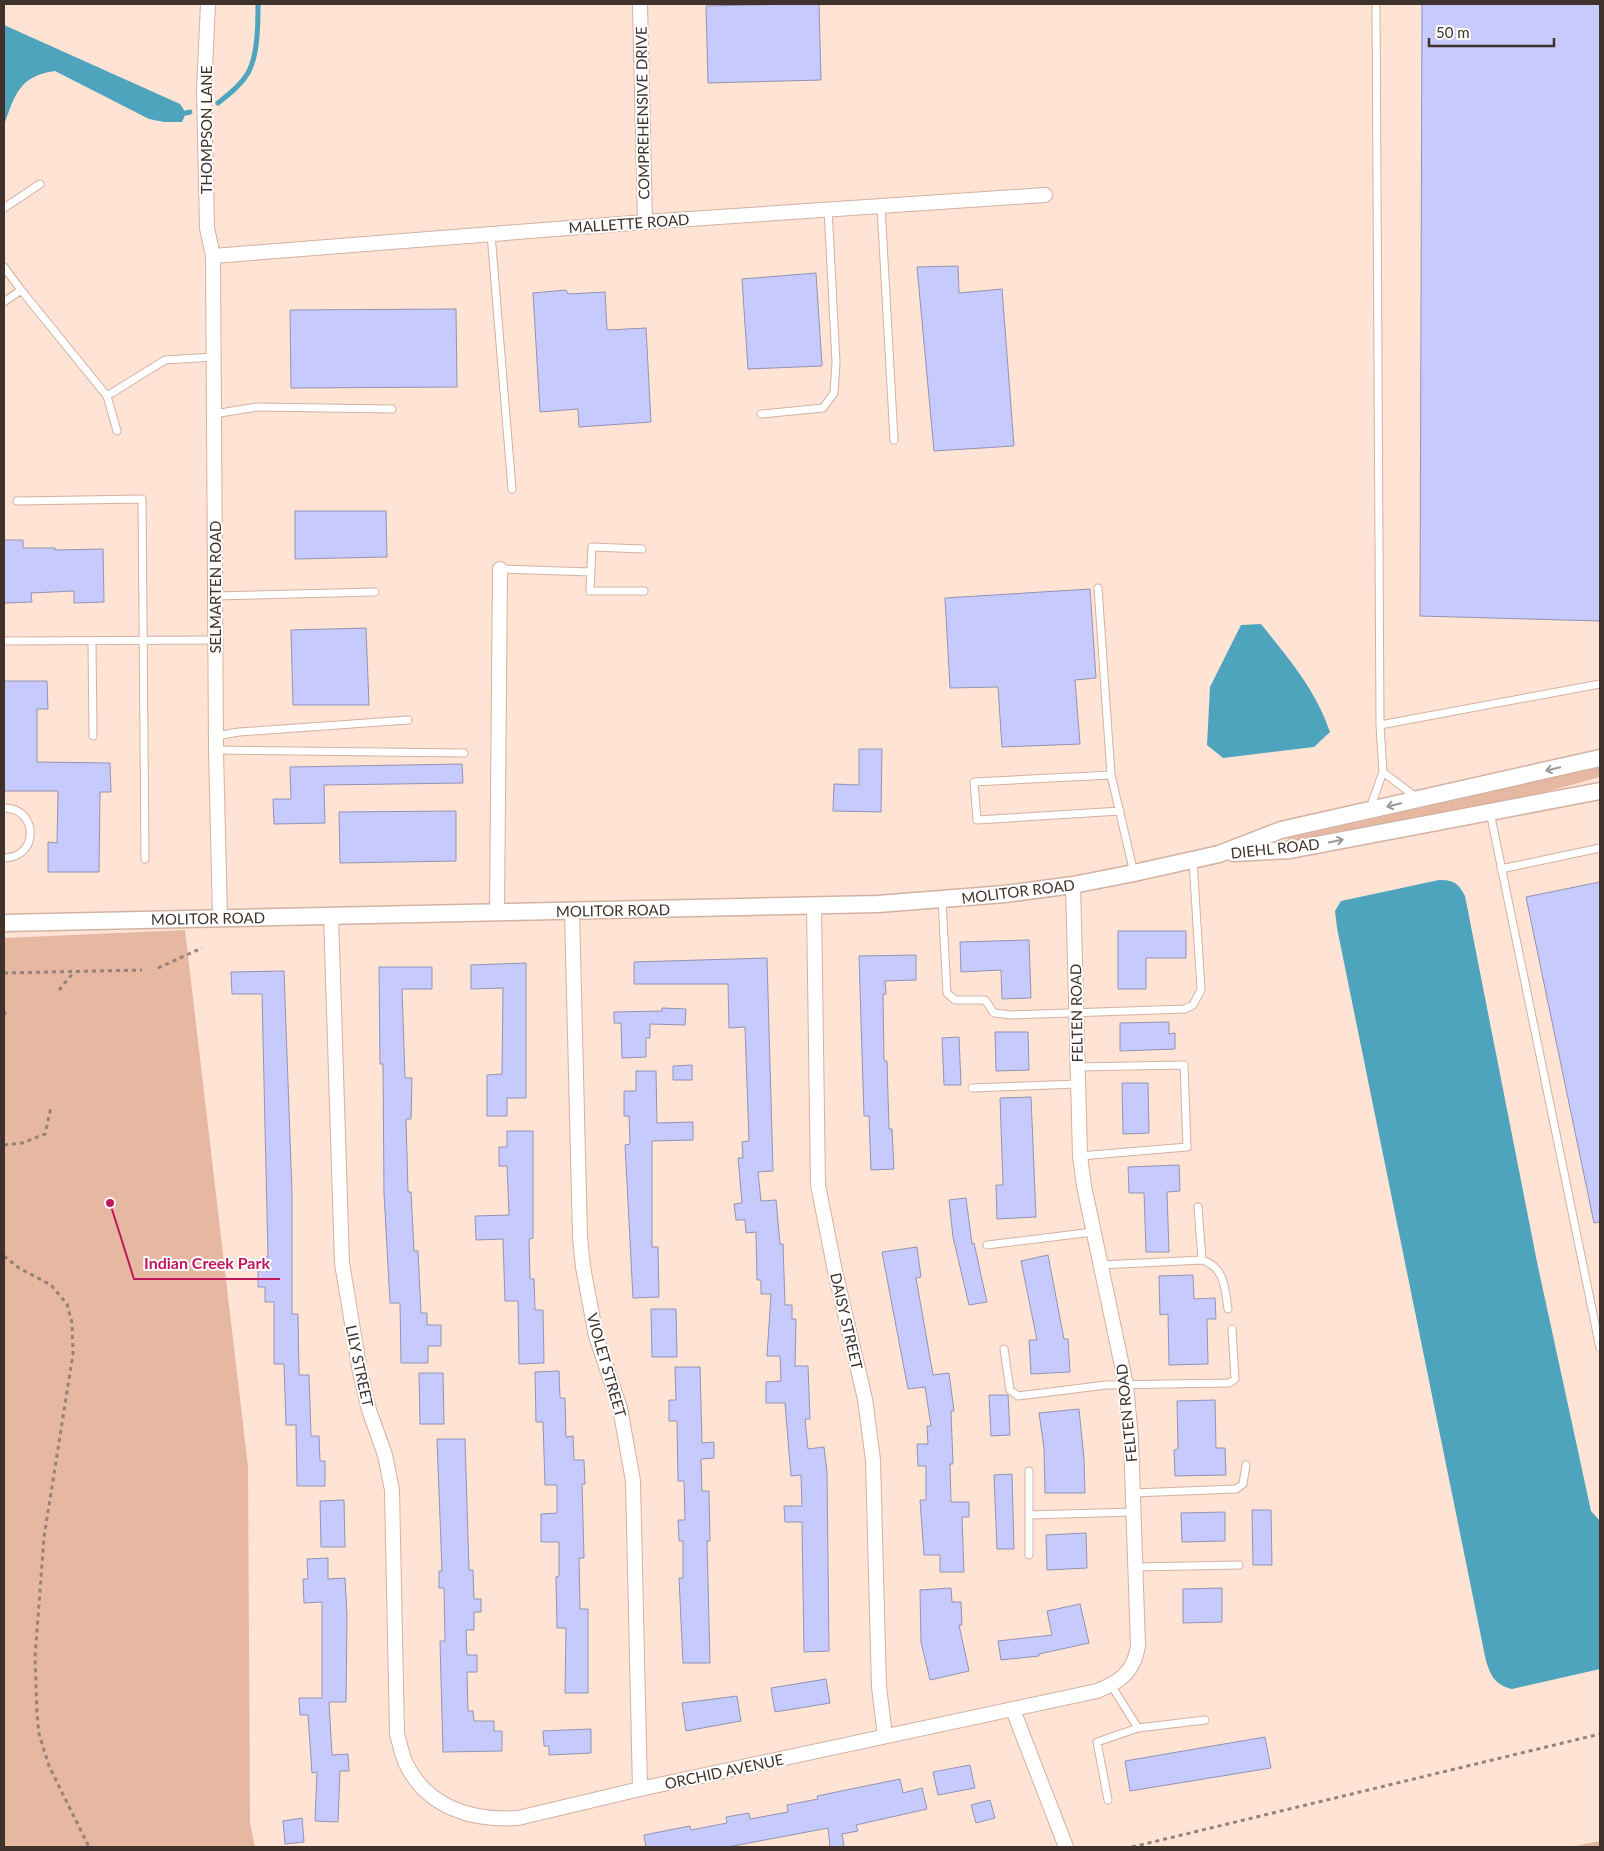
<svg xmlns="http://www.w3.org/2000/svg" width="1604" height="1851" viewBox="0 0 1604 1851" font-family="Lato,sans-serif">
  <style>
    .green { fill: #e6b8a2 }
    .water { fill: #4fa4bd }
    .lines { fill: none; stroke-linecap: round; stroke-linejoin: round }
    .stream { stroke: #4fa4bd; stroke-width: 5 }
    .building { fill: #c7cafd; stroke: #9294b3 }
    .service-casing { stroke: #d3b2a2; stroke-width: 9 }
    .minor-casing { stroke: #d3b2a2; stroke-width: 16 }
    .tertiary-casing { stroke: #d3b2a2; stroke-width: 19 }
    .path { stroke: #978279; stroke-width: 3; stroke-dasharray: 4 4; stroke-linecap: butt }
    .service { stroke: #fff; stroke-width: 7 }
    .minor { stroke: #fff; stroke-width: 14 }
    .tertiary { stroke: #fff; stroke-width: 16 }
    .oneway { stroke: #9f9895 }
    .labels { text-anchor: middle; dominant-baseline: central; stroke-width: 4; stroke-linejoin: round; paint-order: stroke }
    .street-label { font-size: 15px; fill: #3f312b; stroke: #fff }
    .leader { fill: none; stroke: #c2185b; stroke-width: 2 }
    .callout-dot { fill: #c2185b; stroke: #fff; stroke-width: 2 }
    .callout-label { font-size: 16px; text-anchor: middle; font-weight: bold; fill: #c2185b; stroke: #fff; stroke-width: 4; stroke-linejoin: round; paint-order: stroke }
  </style>
  <rect width="100%" height="100%" fill="#ffe3d5"/>
  <!-- green -->
  <path class="green" d="M1600,767V777L1527,797L1287,841L1289,838Z
    M185,930L248,1467L250,1823L255,1847H4V938Z
    M1600,1841V1847H1571Z"/>
  <!-- water -->
  <path class="water" d="M4,25L180,104L186,113L182,122H164L149,119L55,71C19,76 15,95 4,125Z
    M1261,624C1289,659 1316,690 1330,732L1314,747L1223,758L1207,745L1210,687L1241,625Z
    M1439,880C1454,880 1458,883 1465,896L1537,1262L1591,1511L1600,1521V1669L1512,1689C1495,1685 1491,1676 1486,1661L1337,928L1335,911L1341,901Z"/>
  <g class="lines">
    <!-- stream -->
    <path class="stream" d="M218,103C229,94 241,85 248,73C258,55 258,24 258,4
      M186,113L190,112"/>
  </g>
  <!-- building -->
  <path class="building" d="M797,4H819L821,80L708,83L706,6Z
    M1422,4H1600V621L1420,616Z
    M958,266L959,293L1002,289L1014,446L934,451L917,267Z
    M816,273L822,366L748,369L742,279Z
    M566,290L568,294L605,292L607,330L646,328L651,422L579,427L578,409L540,412L533,293Z
    M456,309L457,387L291,388L290,310Z
    M295,511H386L387,557L295,559Z
    M4,540H23V548H55V550L103,549L104,602L74,603V591L31,593L32,602L4,603Z
    M1090,589L1096,678L1075,680L1080,744L1002,747L998,687L950,688L945,598Z
    M366,628L369,705H293L291,630Z
    M4,681H47L48,709H37V762L110,763L111,792H100L99,872H48V842L57,843L58,791H4Z
    M859,749H882L881,812L833,811L834,784L859,785Z
    M462,764L463,783L324,785L325,823L274,824L273,799H291L290,767Z
    M456,811V861L340,863L339,812Z
    M1600,882V1222L1594,1223L1526,897Z
    M1118,931H1186V958H1146V989H1118Z
    M1029,940L1031,998L1002,999L1001,970L961,972L960,942Z
    M916,955V980L885,981L886,994H883L884,1061H887L889,1129H892L894,1169L871,1170L869,1116H864L859,956Z
    M767,958L773,1171L758,1172L761,1201L776,1200L780,1244H783L785,1305H792V1319H796L795,1366H808L810,1419H805L808,1449L824,1447L827,1472L829,1651L804,1652L802,1522H785L784,1506H802L801,1475L791,1476L785,1403H766V1382L781,1381L780,1356H767L771,1294H761V1280H757L756,1232L746,1233L745,1220H736L734,1204L742,1203L738,1158H743L742,1142L749,1141L745,1027L729,1028L728,984H634V962Z
    M526,963V1098H507V1116H487V1075L502,1074L503,988L471,989V965Z
    M379,967H432V989H402L405,1078H412L411,1119H406L408,1192H411L414,1251H418L421,1313H427V1325H441V1346H428V1363H401L400,1303H390L384,1193L383,1064H380Z
    M284,971L292,1193V1314H298L299,1375H309L311,1436H319L320,1461H325V1486H297L296,1425H286L284,1364H274V1302H265V1287H258V1269H265V1257H268L262,994H232L231,972Z
    M662,1008L686,1009L685,1025L650,1024V1038H646V1057L622,1058L621,1023H614V1012L662,1011Z
    M1169,1022V1034L1175,1033V1049L1120,1051V1023Z
    M995,1032H1028L1029,1070L996,1071Z
    M959,1037L961,1085H944L942,1038Z
    M692,1065V1080H673V1066Z
    M636,1071H656L657,1123L693,1122V1140L652,1141V1247H658L659,1297L633,1298L625,1145L630,1144L629,1116H624V1091H636Z
    M1122,1083H1148L1149,1133L1123,1134Z
    M1031,1097L1036,1217L997,1219L996,1185H1003L1000,1098Z
    M507,1131H533V1238L529,1239L530,1279H534L535,1310H543L544,1363L519,1364L518,1301H505L503,1239L476,1240L475,1216L509,1215L507,1166H499V1147H507Z
    M1179,1165L1180,1191L1167,1192L1169,1252H1146L1144,1193H1129L1128,1167Z
    M966,1198L972,1244L974,1243L987,1302L969,1305L953,1237L949,1200Z
    M917,1247L921,1277L916,1278L933,1375L949,1373L954,1411H951L953,1464H950L951,1502H969V1517H962L964,1572H940V1555H924L920,1500H926V1466H918L917,1444H928L927,1426H931L925,1387L908,1389L882,1252Z
    M1048,1255L1064,1339H1068L1070,1372L1031,1374L1029,1340H1037L1021,1261Z
    M1193,1275L1194,1299L1215,1298L1216,1319H1207L1208,1364L1169,1365L1168,1314L1160,1315L1159,1276Z
    M651,1309H676L677,1357H652Z
    M675,1367H700L702,1443L714,1442V1458L701,1459L702,1491H709L710,1541H707L710,1663H683L679,1578H683V1541H679L678,1520H685L684,1481H678L677,1421H669V1400H676Z
    M559,1371L560,1398H565L566,1437L573,1436L574,1460H584L585,1484H582L584,1558H579L580,1609H588V1693H565L566,1628H557L556,1577L559,1576V1542H541V1514L557,1513V1485H545L543,1422H536L535,1372Z
    M419,1373H443L444,1424H420Z
    M989,1395H1008L1010,1435L991,1436Z
    M1215,1400L1216,1448H1225L1226,1475L1175,1476L1174,1450L1178,1449L1177,1401Z
    M1079,1409L1084,1459L1085,1493H1045L1044,1448L1039,1413Z
    M437,1439H465L469,1570H473L474,1599H481V1612H474V1630H466L467,1655H477V1672H467L468,1711H473L474,1721H494V1731H502V1751L443,1752L440,1641H445L444,1588H439V1571H442Z
    M1012,1474L1014,1549H997L994,1475Z
    M344,1500L345,1547H321L320,1501Z
    M1252,1510H1271L1272,1565H1253Z
    M1225,1512V1541L1182,1542L1181,1513Z
    M1086,1533L1087,1568L1047,1570L1046,1535Z
    M328,1558V1579L345,1578L347,1616L346,1702H329L332,1755L348,1754L349,1771H340L338,1822L315,1821L317,1772L312,1773L308,1715H300L299,1698H322V1602L304,1603L303,1579H308L307,1559Z
    M951,1588L952,1602H961L962,1625H959L969,1671L930,1680L921,1642L920,1590Z
    M1222,1588V1622L1183,1623V1589Z
    M1080,1604L1089,1643L1039,1654V1656L1001,1660L998,1641L1052,1635L1047,1611Z
    M826,1679L830,1703L775,1712L771,1688Z
    M737,1696L741,1721L686,1731L682,1703Z
    M591,1729V1753L549,1755V1746H544L543,1731Z
    M1265,1737L1271,1768L1130,1791L1125,1761Z
    M970,1765L975,1788L938,1795L933,1772Z
    M900,1779L903,1793L922,1788L927,1809L856,1825L858,1831L842,1834L844,1847H830L828,1828L728,1847H646L644,1835L690,1826L691,1830L727,1823L726,1817L749,1813L750,1819L788,1812L787,1805L818,1799L817,1796Z
    M990,1800L995,1818L976,1823L971,1805Z
    M302,1818L304,1842L285,1844L283,1821Z"/>
  <g class="lines">
    <!-- service casing -->
    <g class="service-casing">
      <path id="service" d="M881,206L894,440
        M4,208L40,184
        M491,234L512,489
        M4,267L21,290L4,302
        M21,290L107,396L165,360L214,357
        M107,396L117,431
        M214,414L257,407L392,409
        M761,414L823,408L834,393L836,362L828,209
        M17,501L142,499L145,859
        M642,549L592,547L590,591H644
        M500,569L591,572
        M1098,588L1111,775L1134,873
        M215,596L375,592
        M4,641L216,640
        M92,642L93,736
        M1380,725L1600,684
        M216,736L239,732L408,720
        M216,750L464,753
        M1383,772L1417,798
        M1111,775L974,782L977,820L1120,811
        M4,808C39,808 39,858 4,858
        M1370,808L1383,772L1380,725L1376,4
        M1490,812L1600,1348
        M1501,869L1600,848
        M942,900L947,993L955,1000H985L994,1013L1012,1015L1185,1009L1193,1005L1201,990L1193,860
        M1077,1067L1184,1065L1187,1147L1080,1156
        M972,1088L1078,1084
        M1198,1207L1202,1260
        M987,1245L1093,1232
        M1101,1265L1202,1260C1225,1267 1225,1289 1228,1309
        M1004,1349L1010,1390L1018,1396L1106,1385L1229,1383L1235,1379L1232,1329
        M1029,1471V1555
        M1133,1493L1236,1489L1243,1484L1246,1465
        M1029,1515L1134,1512
        M1135,1567L1239,1565
        M1111,1685L1138,1728L1205,1720
        M1108,1800L1097,1742L1138,1728"/>
    </g>
    <!-- minor casing -->
    <g class="minor-casing">
      <path id="minor" d="M208,4L204,90L207,228L213,256L216,750L220,918
        M640,4L645,222
        M213,256L645,222L1045,195
        M814,905L818,1185L835,1271L865,1399L873,1460L879,1687L885,1736
        M572,911L580,1237L583,1267L596,1336L620,1408L633,1481L640,1789
        M497,912L500,569
        M331,915L342,1263L360,1372L369,1410L385,1455L392,1490L397,1734C400,1744 402,1755 406,1764C428,1808 472,1821 518,1818L640,1789L1097,1691C1120,1682 1134,1672 1138,1646L1131,1439L1126,1385L1084,1186L1080,1156L1073,885
        M1013,1710L1066,1847"/>
    </g>
    <!-- tertiary casing -->
    <g class="tertiary-casing">
      <path id="tertiary" d="M1233,853L1290,850L1600,791
        M4,923L878,904L1005,894L1073,885L1134,873L1219,854L1281,830L1600,758"/>
    </g>
    <!-- path -->
    <path class="path" d="M158,968L202,948
      M4,973L142,970
      M59,990L74,972
      M4,1011L6,1016
      M4,1145L22,1143L45,1134L51,1107
      M4,1256L19,1268L51,1285L67,1304L72,1323L73,1354L44,1537L35,1657L37,1714L39,1734L49,1766L89,1847
      M1132,1847L1600,1734"/>
    <!-- service -->
    <use href="#service" class="service"/>
    <!-- minor -->
    <use href="#minor" class="minor"/>
    <!-- tertiary -->
    <use href="#tertiary" class="tertiary"/>
  </g>
  <!-- one-way arrows -->
  <defs><path id="oneway-shaft" d="M-6 0H5M1.5-3L5.5 0L1.5 3" fill="none" stroke-width="1.6" stroke-linecap="round" stroke-linejoin="round" transform="scale(1.25)"/></defs>
  <g class="oneway">
    <use href="#oneway-shaft" transform="translate(1553 769) rotate(167)"/>
    <use href="#oneway-shaft" transform="translate(1394 805) rotate(167)"/>
    <use href="#oneway-shaft" transform="translate(1336 841) rotate(-11)"/>
  </g>
  <g class="labels">
    <!-- street labels -->
    <g class="street-label">
      <text transform="translate(642 113) rotate(-91)">COMPREHENSIVE DRIVE</text>
      <text transform="translate(206 130) rotate(-90)">THOMPSON LANE</text>
      <text transform="translate(629 223) rotate(-4)">MALLETTE ROAD</text>
      <text transform="translate(215 587) rotate(-90)">SELMARTEN ROAD</text>
      <text transform="translate(1275 848) rotate(-6)">DIEHL ROAD</text>
      <text transform="translate(1018 891) rotate(-7)">MOLITOR ROAD</text>
      <text transform="translate(613 910) rotate(-1)">MOLITOR ROAD</text>
      <text transform="translate(208 918) rotate(-1)">MOLITOR ROAD</text>
      <text transform="translate(1076 1013) rotate(-91)">FELTEN ROAD</text>
      <text transform="translate(847 1321) rotate(77)">DAISY STREET</text>
      <text transform="translate(607 1365) rotate(74)">VIOLET STREET</text>
      <text transform="translate(360 1366) rotate(78)">LILY STREET</text>
      <text transform="translate(1126 1413) rotate(-96)">FELTEN ROAD</text>
      <text transform="translate(724 1771) rotate(-12)">ORCHID AVENUE</text>
    </g>
  </g>
  <!-- callouts -->
  <path class="leader" d="M110 1203L134 1279H280"/>
  <circle class="callout-dot" cx="110" cy="1203" r="5"/>
  <g class="callout-label">
    <text x="207" y="1269">Indian Creek Park</text>
  </g>
  <!-- border -->
  <rect width="1604" height="1851" fill="none" stroke="#3f312b" stroke-width="10"/>
  <!-- scale -->
  <path d="M1429 38v8h125v-8" fill="none" stroke="#3f312b" stroke-width="2.5"/>
  <text x="1436" y="38" font-size="15" fill="#3f312b" stroke="#ffffff" stroke-width="4" paint-order="stroke">50 m</text>
</svg>
